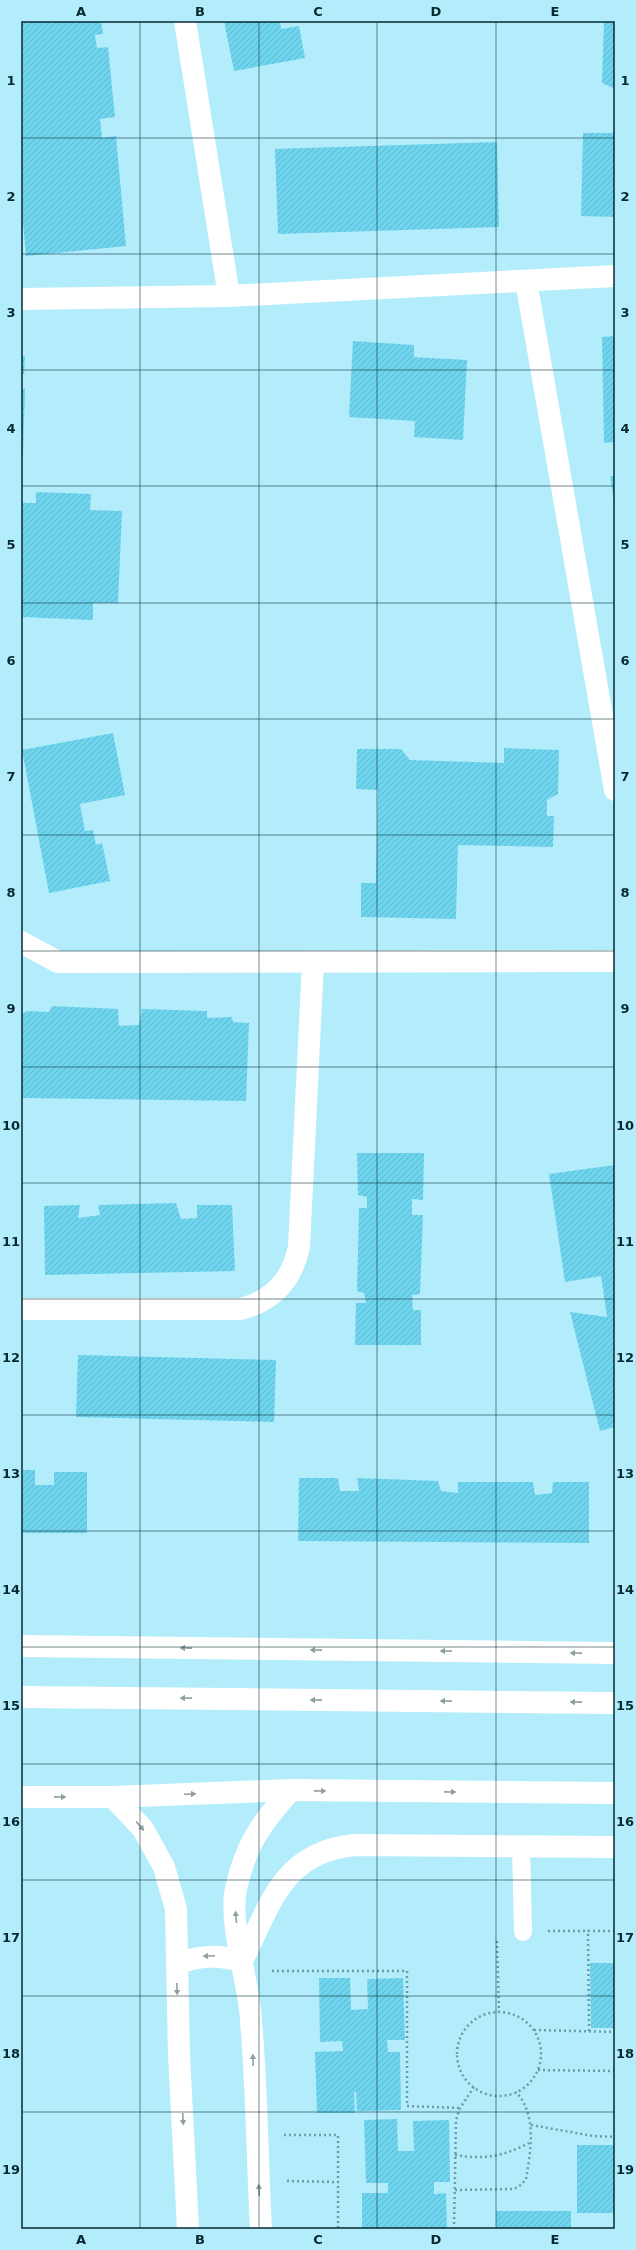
<svg xmlns="http://www.w3.org/2000/svg" width="636" height="2250" viewBox="0 0 636 2250" font-family="'DejaVu Sans',sans-serif">
  <style>
    .building { fill: url(#building-hatch) }
    .lines { fill: none; stroke-linecap: round; stroke-linejoin: round }
    .path { stroke: #6c9ca7; stroke-width: 2.5; stroke-dasharray: 2 3; stroke-linecap: butt }
    .service { stroke: #fff; stroke-width: 18 }
    .minor { stroke: #fff; stroke-width: 22 }
    .tertiary { stroke: #fff; stroke-width: 22 }
    .oneway { fill: #8f9fa2 }
    .grid { fill: none; stroke: #062930; stroke-width: 1; stroke-opacity: 0.55 }
    .neatline { fill: none; stroke: #062930; stroke-width: 1.5 }
    .grid-label { font-size: 13px; text-anchor: middle; font-weight: bold; fill: #062930 }
  </style>
  <defs>
    <pattern id="building-hatch" width="6" height="6" patternUnits="userSpaceOnUse"><rect width="6" height="6" fill="#6fd5ee"/><path d="M-1 1l2-2M0 6l6-6M5 7l2-2" fill="none" stroke="#5fb7cc"/></pattern>
  </defs>
  <rect width="100%" height="100%" fill="#b3ecfb"/>
  <!-- building -->
  <path class="building" d="M21,21H101L103,34L95,35L97,48L108,47L115,117L100,119L102,138L116,136L126,246L26,256L21,201Z
    M224,21H280L281,29L299,26L305,58L234,71Z
    M604,21H615V89L602,83Z
    M583,133H615V217L581,216Z
    M497,142L499,227L278,234L275,149Z
    M615,336V442L604,443L602,337Z
    M353,341L414,345V357L467,360L463,440L414,437L415,421L349,417Z
    M21,356H25L24,374H21Z
    M21,389H25L23,457H21Z
    M610,476H615V501H614Z
    M36,492L91,494L90,510L122,511L118,603H93V620L21,617V503H36Z
    M113,733L125,795L80,804L85,831L93,830L96,845L102,843L110,881L49,893L22,750Z
    M504,748L559,750L558,794L547,800V816H554L553,847L458,845L456,919L361,917V883H376L378,790L356,789L357,749H401L410,760L504,763Z
    M52,1006L118,1009L119,1026L139,1025L142,1009L207,1011V1018L232,1017L233,1022L249,1023L246,1101L21,1098V1014L28,1011L49,1012Z
    M357,1153H424L423,1200L412,1199V1215H423L420,1294L412,1295L413,1310H421V1345H355L356,1303H366L364,1293L357,1291L359,1208H367V1197L358,1195Z
    M615,1165V1427L600,1431L570,1312L607,1317L601,1276L565,1282L549,1174Z
    M176,1203L181,1219L197,1218V1205H232L235,1271L45,1275L44,1206L80,1205L78,1218L100,1215L98,1205Z
    M78,1355L276,1360L274,1422L76,1417Z
    M21,1470H35V1485H54V1472H87V1533H21Z
    M299,1478H338L340,1491H359L357,1478L438,1481L441,1491L458,1493V1482H533L535,1495L552,1493L553,1482H589V1543L298,1541Z
    M590,1963H615V2028H591Z
    M319,1978H350L351,2010L368,2009L367,1979L403,1978L405,2040H387L388,2052H400L401,2110L357,2111L356,2092H354L355,2113H317L315,2052L343,2051L342,2041L320,2042Z
    M397,2119L398,2151H414L413,2121L449,2120L450,2182H434V2194L446,2193L447,2229H362V2193H388V2183H366L364,2120Z
    M577,2145H615V2213H577Z
    M496,2211H571V2229H496Z"/>
  <g class="lines">
    <!-- path -->
    <path class="path" d="M548,1931H588
      M497,1941L499,2012
      M272,1971H407V2106L460,2108
      M457 2054a42 42 0 1 1 84 0a42 42 0 1 1-84 0Z
      M534,2030L615,2032
      M589,2031L588,1931H615
      M538,2070L615,2071
      M531,2125L593,2136L615,2137
      M284,2135H338V2229
      M455,2155C484,2160 504,2156 529,2143
      M287,2181L338,2182
      M455,2190L514,2189L521,2185L526,2179C531,2150 537,2115 516,2092
      M454,2229L456,2120L460,2108L474,2087"/>
    <!-- service -->
    <path class="service" d="M521,1846L523,1932"/>
    <!-- minor -->
    <path class="minor" d="M185,21L229,296
      M526,281L615,790
      M21,299L229,296L615,276
      M21,942L58,962L615,961
      M21,1309H241C274,1300 292,1280 299,1247L313,962
      M21,1646L615,1653
      M113,1797L143,1829L164,1867L176,1909L179,2055L188,2229
      M177,1964C200,1955 218,1955 242,1961C271,1904 282,1852 355,1845L615,1847
      M261,2229C257,2156 257,2081 250,2009C246,1975 229,1920 236,1889C245,1845 262,1822 291,1790"/>
    <!-- tertiary -->
    <path class="tertiary" d="M21,1697L615,1703
      M21,1797H113L291,1790L615,1793"/>
  </g>
  <!-- one-way arrows -->
  <defs><path id="oneway-solid" d="M-6-.8H1V-3.2L6.5 0L1 3.2V.8H-6Z"/></defs>
  <g class="oneway">
    <use href="#oneway-solid" transform="translate(186 1648) rotate(-179)"/>
    <use href="#oneway-solid" transform="translate(316 1650) rotate(-179)"/>
    <use href="#oneway-solid" transform="translate(446 1651) rotate(-179)"/>
    <use href="#oneway-solid" transform="translate(576 1653) rotate(-179)"/>
    <use href="#oneway-solid" transform="translate(186 1698) rotate(-179)"/>
    <use href="#oneway-solid" transform="translate(316 1700) rotate(-179)"/>
    <use href="#oneway-solid" transform="translate(446 1701) rotate(-179)"/>
    <use href="#oneway-solid" transform="translate(576 1702) rotate(-179)"/>
    <use href="#oneway-solid" transform="translate(320 1791) rotate(1)"/>
    <use href="#oneway-solid" transform="translate(450 1792) rotate(1)"/>
    <use href="#oneway-solid" transform="translate(190 1794) rotate(-2)"/>
    <use href="#oneway-solid" transform="translate(60 1797) rotate(1)"/>
    <use href="#oneway-solid" transform="translate(140 1826) rotate(49)"/>
    <use href="#oneway-solid" transform="translate(236 1917) rotate(-95)"/>
    <use href="#oneway-solid" transform="translate(209 1956) rotate(177)"/>
    <use href="#oneway-solid" transform="translate(177 1989) rotate(89)"/>
    <use href="#oneway-solid" transform="translate(253 2060) rotate(-92)"/>
    <use href="#oneway-solid" transform="translate(183 2119) rotate(87)"/>
    <use href="#oneway-solid" transform="translate(259 2190) rotate(-93)"/>
  </g>
  <!-- grid -->
  <path class="grid" d="M140,21V2229M259,21V2229M377,21V2229M496,21V2229M21,138H615M21,254H615M21,370H615M21,486H615M21,603H615M21,719H615M21,835H615M21,951H615M21,1067H615M21,1183H615M21,1299H615M21,1415H615M21,1531H615M21,1647H615M21,1764H615M21,1880H615M21,1996H615M21,2112H615"/>
  <!-- border -->
  <rect width="636" height="2250" fill="none" stroke="#b3ecfb" stroke-width="44"/>
  <rect x="22" y="22" width="592" height="2206" class="neatline"/>
  <g class="grid-label">
    <text x="81" y="16">A</text>
    <text x="200" y="16">B</text>
    <text x="318" y="16">C</text>
    <text x="436" y="16">D</text>
    <text x="555" y="16">E</text>
    <text x="11" y="85">1</text>
    <text x="625" y="85">1</text>
    <text x="11" y="201">2</text>
    <text x="625" y="201">2</text>
    <text x="11" y="317">3</text>
    <text x="625" y="317">3</text>
    <text x="11" y="433">4</text>
    <text x="625" y="433">4</text>
    <text x="11" y="549">5</text>
    <text x="625" y="549">5</text>
    <text x="11" y="665">6</text>
    <text x="625" y="665">6</text>
    <text x="11" y="781">7</text>
    <text x="625" y="781">7</text>
    <text x="11" y="897">8</text>
    <text x="625" y="897">8</text>
    <text x="11" y="1013">9</text>
    <text x="625" y="1013">9</text>
    <text x="11" y="1130">10</text>
    <text x="625" y="1130">10</text>
    <text x="11" y="1246">11</text>
    <text x="625" y="1246">11</text>
    <text x="11" y="1362">12</text>
    <text x="625" y="1362">12</text>
    <text x="11" y="1478">13</text>
    <text x="625" y="1478">13</text>
    <text x="11" y="1594">14</text>
    <text x="625" y="1594">14</text>
    <text x="11" y="1710">15</text>
    <text x="625" y="1710">15</text>
    <text x="11" y="1826">16</text>
    <text x="625" y="1826">16</text>
    <text x="11" y="1942">17</text>
    <text x="625" y="1942">17</text>
    <text x="11" y="2058">18</text>
    <text x="625" y="2058">18</text>
    <text x="11" y="2174">19</text>
    <text x="625" y="2174">19</text>
    <text x="81" y="2244">A</text>
    <text x="200" y="2244">B</text>
    <text x="318" y="2244">C</text>
    <text x="436" y="2244">D</text>
    <text x="555" y="2244">E</text>
  </g>
</svg>
